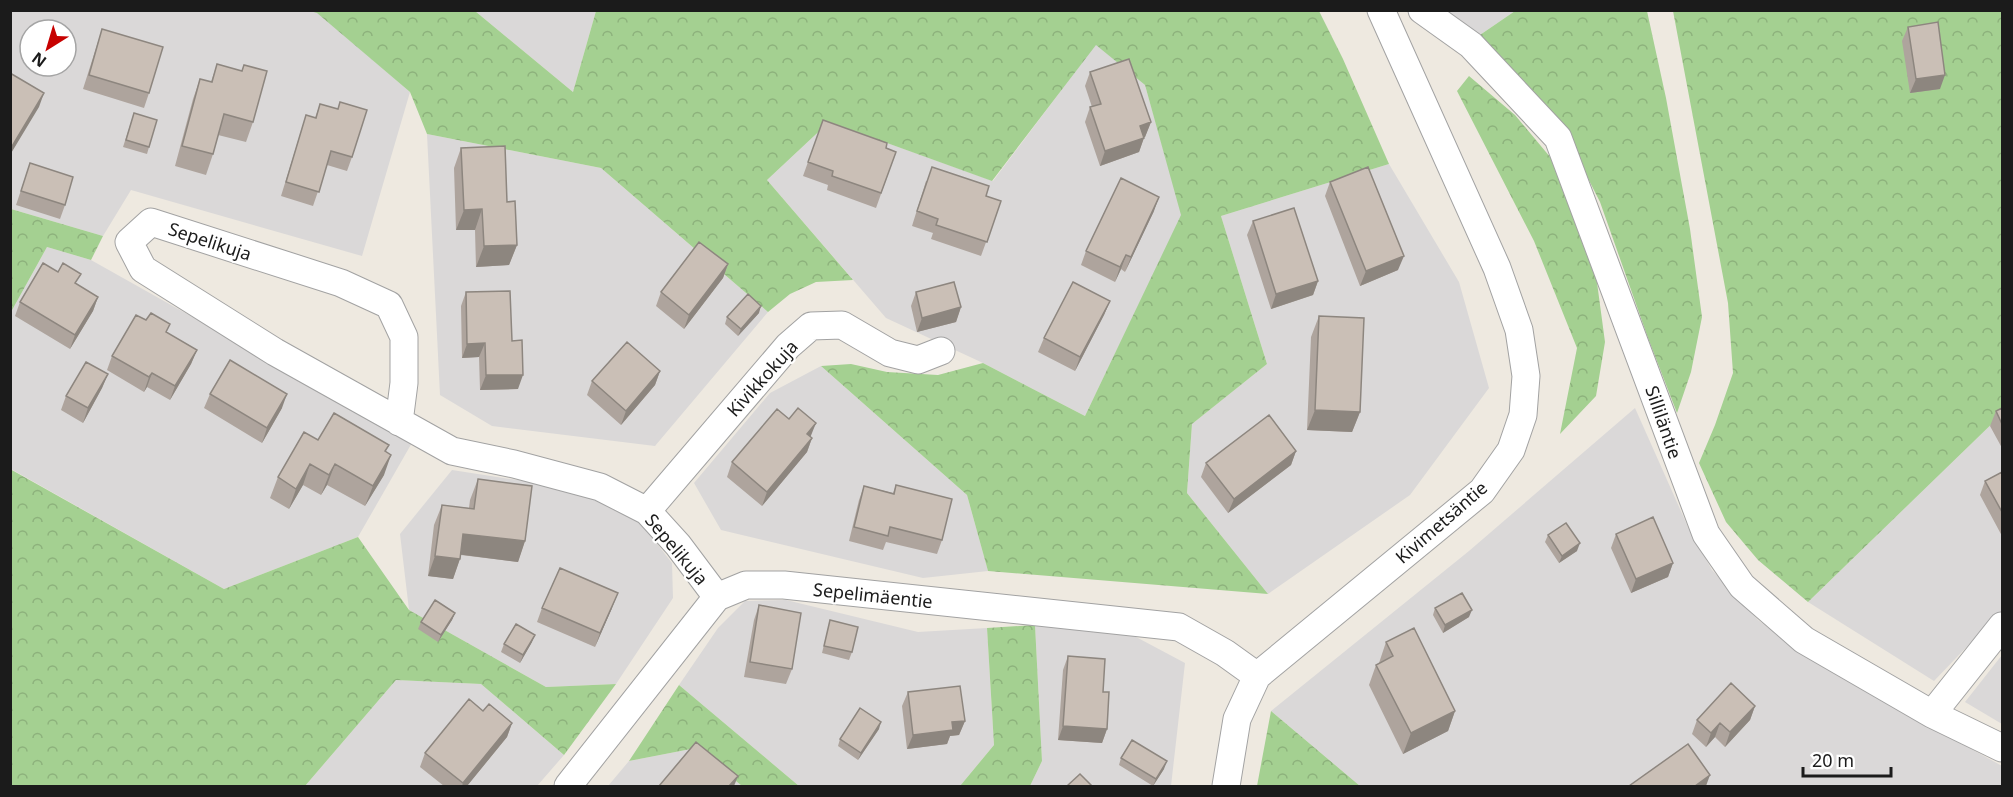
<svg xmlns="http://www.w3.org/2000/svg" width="2013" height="797" viewBox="0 0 2013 797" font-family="'Noto Sans',sans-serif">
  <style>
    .residential { fill: #dad8d8; fill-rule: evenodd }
    .forest { fill: url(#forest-crowns) }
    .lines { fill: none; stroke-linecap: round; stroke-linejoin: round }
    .street-casing { stroke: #a2a2a2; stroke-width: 29 }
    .street { stroke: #fff; stroke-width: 27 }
    .wall { fill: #aea49d }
    .shaded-wall { fill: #8d867f }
    .building { fill: #cabfb6; stroke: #8d867f; stroke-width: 1.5 }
    .labels { text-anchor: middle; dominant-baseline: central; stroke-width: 4.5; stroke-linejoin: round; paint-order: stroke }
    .street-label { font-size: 18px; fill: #1b1b1b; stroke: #fff }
  </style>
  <defs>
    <pattern id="forest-crowns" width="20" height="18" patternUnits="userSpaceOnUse" patternTransform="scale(1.5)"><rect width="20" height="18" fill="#a4d091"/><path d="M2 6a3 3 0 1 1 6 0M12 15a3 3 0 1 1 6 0" fill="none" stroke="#8db27c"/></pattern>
  </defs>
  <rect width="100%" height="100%" fill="#eee9e0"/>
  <!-- residential -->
  <path class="residential" d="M310,10L317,12L410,92L362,256L131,190L103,236L11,209L10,11ZM30,30H66V66H30Z
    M475,11H596L573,92Z
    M1442,11H1515L1477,37Z
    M1096,44L1145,85L1182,215L1085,416L983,363L886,318L767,180L829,122L993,181Z
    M427,134L601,168L768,312L655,446L492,426L440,395Z
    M1389,164L1459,282L1489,388L1410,495L1268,594L1187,493L1192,424L1267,364L1221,216Z
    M47,247L91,260L413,441L358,537L224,589L11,469V312Z
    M821,366L967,495L988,571L923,578L721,530L694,483L770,393Z
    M1635,408L1688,527L1712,570L1758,620L1816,663L2002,766V786H1360L1271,711L1469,551Z
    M2002,414V610L1934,681L1808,602Z
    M452,470L582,490L633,513L672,563L673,598L616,684L546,687L409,610L400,534Z
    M786,600L918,632L987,628L994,745L960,786H799L679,685L718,628L745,601Z
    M1106,621L1185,663L1171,786H1030L1042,761L1035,625Z
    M2002,655V724L1965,702Z
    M396,680L481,684L564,755L537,786H305Z
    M696,748L742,786H608L629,761Z"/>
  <!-- forest -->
  <path class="forest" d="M310,11H475L573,92L596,11H1319L1343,59L1389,164L1221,216L1267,364L1192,424L1187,493L1268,594L988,571L967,495L821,366L851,364L887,372L938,375L983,363L1085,416L1181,215L1145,85L1096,45L992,181L829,122L767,180L853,280L816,282L790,294L768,312L601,168L427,134L410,92L317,13Z
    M1515,11H1647L1666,98L1690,229L1702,317L1691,372L1677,413L1648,338L1600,202L1565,133L1477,37Z
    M1673,11H2002V414L1808,602L1758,560L1726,522L1699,463L1715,425L1733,373L1728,303Z
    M1469,76L1515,115L1561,170L1596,275L1605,342L1596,396L1560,434L1577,348L1534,241L1457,91Z
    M11,209L103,236L91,260L47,247L11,312Z
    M10,469L224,589L358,537L409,610L546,687L616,684L564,755L481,684L396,680L305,786H11Z
    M1035,625L1042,761L1030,786H960L994,745L987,628Z
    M679,685L799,786H742L696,748L629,761Z
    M1271,711L1360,786H1257Z"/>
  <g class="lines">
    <!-- street casing -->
    <g class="street-casing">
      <path id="street" d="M1422,10L1471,45L1558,138L1706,534L1742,586L1804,640L1932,714L2002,748
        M399,422L404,383V337L389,305L341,283L151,222L129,242L143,269L275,352L452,451L514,464L600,487L647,511L678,545L717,597
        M647,511L788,346L811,326L842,325L890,353L918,360L941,351
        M1932,714L2002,626
        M568,786L717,597L746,585H784L1179,627L1225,653L1257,676
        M1226,786L1237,719L1257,676L1482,491L1511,450L1523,415L1526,376L1519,330L1497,268L1381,10"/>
    </g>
    <!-- street -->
    <use href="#street" class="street"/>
  </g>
  <!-- wall -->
  <path class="wall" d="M1908,27L1940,89L1910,93L1902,41Z
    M102,29L149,93L144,108L83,89Z
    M217,64L253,122L246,142L218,135L213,154L206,175L175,166L193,99L200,79L211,82Z
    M1090,72L1151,122L1145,137H1144L1139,152L1100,166L1085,122L1090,107H1092L1085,86Z
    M320,104L352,157L347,171L327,165L313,206L281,196L306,115L315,118Z
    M134,113L149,147L147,154L123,147Z
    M823,120L896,152L876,208L827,190L828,185L803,176Z
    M461,148L507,202L517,245L509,265L476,267L475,230H456L454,168Z
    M30,163L65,205L60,219L16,205Z
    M926,181L986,196L1001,201L981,256L931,239L933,233L912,226Z
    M1330,182L1398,270L1360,286L1325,196Z
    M1154,211L1125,272L1121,269L1115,282L1081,265L1086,251Z
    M1253,221L1318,281L1313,295L1271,309L1247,235Z
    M728,264L723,278L684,329L656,306L661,292Z
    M77,285L98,297L93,311L70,349L15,316L20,302Z
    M466,292L512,341L518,389L480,390L479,357L462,358L461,306Z
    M916,292L961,307L956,322L917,332L911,306Z
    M1110,301L1104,315L1075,371L1038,352L1044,338Z
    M759,313L738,336L725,324L727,317Z
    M1319,316L1360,412L1352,432L1307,430L1311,337Z
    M167,333L197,350L191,364L170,400L147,387L144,392L107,370L112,356Z
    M660,371L655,385L621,425L587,395L592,381Z
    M108,374L102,388L83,423L61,410L66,396Z
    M210,394L282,408L262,443L204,408Z
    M2002,408V448L1990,426L1996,411Z
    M811,437L812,438L807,452L762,506L727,477L732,462Z
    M318,440L389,445L386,451L384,475L365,506L327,485L321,495L303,485L289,509L270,498L278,477Z
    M1296,451L1291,465L1228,513L1201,477L1206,463Z
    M2002,472V536L1980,495L1985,481Z
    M478,479L525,541L518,562L461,555L453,579L428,576L434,525L442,505L469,508L470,500Z
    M896,485L942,540L937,554L886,542L883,550L849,541L859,500L864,486L893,493Z
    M1616,534L1673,563L1668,577L1631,593L1611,548Z
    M1548,535L1577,551L1559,563L1545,542Z
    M759,605L792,669L786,684L744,677L754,620Z
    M542,608H612L595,647L537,622Z
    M1435,608L1469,617L1443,633L1433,615Z
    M455,613L452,620L438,642L418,629L421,622Z
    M830,620L852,652L849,660L822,653Z
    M532,642L520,663L501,652L504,644Z
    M1386,642L1455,711L1448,731L1403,754L1369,685L1376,665L1379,663Z
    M1068,656L1103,692L1107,729L1102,743L1058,740L1063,670Z
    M908,692L965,721L959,735L950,736L947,744L907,749L902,706Z
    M1755,706L1750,720L1725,747L1715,737L1706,747L1692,734L1697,720Z
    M483,711L512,723L507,737L467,786H444L420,767L425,753Z
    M879,729L858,760L838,746L840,739Z
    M1121,758L1164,769L1153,786L1119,765Z"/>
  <!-- shaded-wall -->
  <path class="shaded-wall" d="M1945,75L1940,89L1910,93L1916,79Z
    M44,93L39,107L10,155L11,148Z
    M1151,122L1145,137L1135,140L1140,126Z
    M1144,138L1139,152L1100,166L1105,151Z
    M1159,197L1154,211L1125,272L1131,257Z
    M482,209L475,230H456L464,210Z
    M517,245L509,265L476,267L484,246Z
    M1126,255L1121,269L1115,282L1120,267Z
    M1404,256L1398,270L1360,286L1366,271Z
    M728,264L723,278L684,329L689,315Z
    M1318,281L1313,295L1271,309L1276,294Z
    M98,297L93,311L70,349L75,335Z
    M1110,301L1104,315L1075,371L1080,357Z
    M761,306L759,313L738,336L741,329Z
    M961,307L956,322L917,332L922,318Z
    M485,343L479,357L462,358L467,344Z
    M197,350L191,364L170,400L175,386Z
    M660,371L655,385L621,425L626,411Z
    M152,373L147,387L144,392L149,377Z
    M108,374L102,388L83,423L88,408Z
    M486,375H523L518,389L480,390Z
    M287,394L282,408L262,443L267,428Z
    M1315,410L1360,412L1352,432L1307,430Z
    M816,423L810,438L807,434Z
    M812,438L807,452L762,506L767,492Z
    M1296,451L1291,465L1228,513L1234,499Z
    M391,455L384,475L365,506L373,486Z
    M310,464L303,485L289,509L296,489Z
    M335,464L327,485L321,495L329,475Z
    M463,534L525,541L518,562L456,554Z
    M1580,543L1577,551L1559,563L1562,556Z
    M435,556L460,559L453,579L428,576Z
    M1673,563L1668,577L1631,593L1636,579Z
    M618,593L612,608L595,647L600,633Z
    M1472,610L1469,617L1443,633L1445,625Z
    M455,613L452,620L438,642L441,635Z
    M535,635L532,642L520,663L523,655Z
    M1755,706L1750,720L1725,747L1730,732Z
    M1455,711L1448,731L1403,754L1411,733Z
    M965,721L959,735L950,736L947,744L907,749L913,735L952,722Z
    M881,722L879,729L858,760L861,753Z
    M512,723L507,737L467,786H462L463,783Z
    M1720,723L1715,737L1706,747L1711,733Z
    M1063,726L1107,729L1102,743L1058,740Z
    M1167,761L1164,769L1153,786L1156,779Z
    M1710,775L1706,786H1695Z
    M738,776L734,786H729Z"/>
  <!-- building -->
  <path class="building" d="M1938,22L1945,75L1916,79L1908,27Z
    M102,29L163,47L149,93L89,75Z
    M1129,59L1151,122L1140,126L1144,138L1105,151L1090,107L1101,104L1090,72Z
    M217,64L242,71L244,65L267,71L253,122L224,114L213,154L182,146L200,79L212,82Z
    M10,73L44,93L11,148H10Z
    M340,102L367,110L352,157L331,151L319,192L286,182L306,115L316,118L320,104L338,109Z
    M134,113L157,120L149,147L126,140Z
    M823,120L887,143L886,148L896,152L881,193L832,176L833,171L808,162Z
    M505,146L507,202L515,201L517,245L484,246L482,209L464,210L461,148Z
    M30,163L73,177L65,205L21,191Z
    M932,167L989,186L986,196L1001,201L987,242L936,225L938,219L917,211Z
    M1368,167L1404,256L1366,271L1330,182Z
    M1121,178L1159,197L1131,257L1126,255L1120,267L1086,251Z
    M1294,208L1318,281L1276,294L1253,221Z
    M699,242L728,264L689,315L661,292Z
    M43,263L58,272L63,263L81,274L75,283L98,297L75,335L20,302Z
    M954,282L961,307L922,318L916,292Z
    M1073,282L1110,301L1080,357L1044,338Z
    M510,291L512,341L522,340L523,375H486L485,343L467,344L466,292Z
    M748,294L761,306L741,329L727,317Z
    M151,313L170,324L166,332L197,350L175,386L152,373L149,377L112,356L136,315L146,320Z
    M1319,316L1364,318L1360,412L1315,410Z
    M627,342L660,371L626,411L592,381Z
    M230,360L287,394L267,428L210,394Z
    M86,362L108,374L88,408L66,396Z
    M798,408L816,423L807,434L812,438L767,492L732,462L777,409L789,419Z
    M2002,408V424L1996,411Z
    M334,413L389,445L385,451L391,455L373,486L335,464L329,475L310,464L296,489L278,477L304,432L318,440Z
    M1269,415L1296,451L1234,499L1206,463Z
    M2002,472V512L1985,481Z
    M478,479L532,486L525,541L463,534L460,559L435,556L442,505L474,509Z
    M896,485L952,499L942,540L890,527L888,536L854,527L864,486L894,494Z
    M1653,517L1673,563L1636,579L1616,534Z
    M1566,523L1580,543L1562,556L1548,535Z
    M560,568L618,593L600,633L542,608Z
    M1462,593L1472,610L1445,625L1435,608Z
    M435,600L455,613L441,635L421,622Z
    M759,605L801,613L792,669L750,662Z
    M830,620L858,627L852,652L824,646Z
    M516,624L535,635L523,655L504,644Z
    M1414,628L1455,711L1411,733L1376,665L1393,656L1386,642Z
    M1068,656L1105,659L1103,692H1109L1107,729L1063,726Z
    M1731,683L1755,706L1730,732L1720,723L1711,733L1697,720Z
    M960,686L965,721L952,722L953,730L913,735L908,692Z
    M469,699L483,711L489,704L512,723L463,783L425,753Z
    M860,708L881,722L861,753L840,739Z
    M1132,740L1167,761L1156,779L1121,758Z
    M696,742L738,776L729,786H659Z
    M1688,744L1710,775L1695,786H1629Z
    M1080,774L1092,786H1067Z"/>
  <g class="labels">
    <!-- street labels -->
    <g class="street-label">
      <text transform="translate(210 241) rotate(18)">Sepelikuja</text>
      <text transform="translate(762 378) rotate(-48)">Kivikkokuja</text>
      <text transform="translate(1664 422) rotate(71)">Silliläntie</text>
      <text transform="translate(1441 522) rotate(-41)">Kivimetsäntie</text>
      <text transform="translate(677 549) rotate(50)">Sepelikuja</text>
      <text transform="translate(873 595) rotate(6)">Sepelimäentie</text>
    </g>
  </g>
  <!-- border -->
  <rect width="2013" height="797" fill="none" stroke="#1b1b1b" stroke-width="24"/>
  <!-- north arrow -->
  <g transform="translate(48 48) rotate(217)"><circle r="28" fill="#ffffff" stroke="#a4a4a4" stroke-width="1.5"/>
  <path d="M0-4.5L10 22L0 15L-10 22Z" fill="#c70100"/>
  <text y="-9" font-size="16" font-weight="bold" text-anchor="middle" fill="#1b1b1b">N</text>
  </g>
  <!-- scale -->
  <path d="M1803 767v9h88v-9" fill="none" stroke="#1b1b1b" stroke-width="3"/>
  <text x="1812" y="767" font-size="18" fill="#1b1b1b" stroke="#ffffff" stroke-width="4.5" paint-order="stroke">20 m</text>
</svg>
